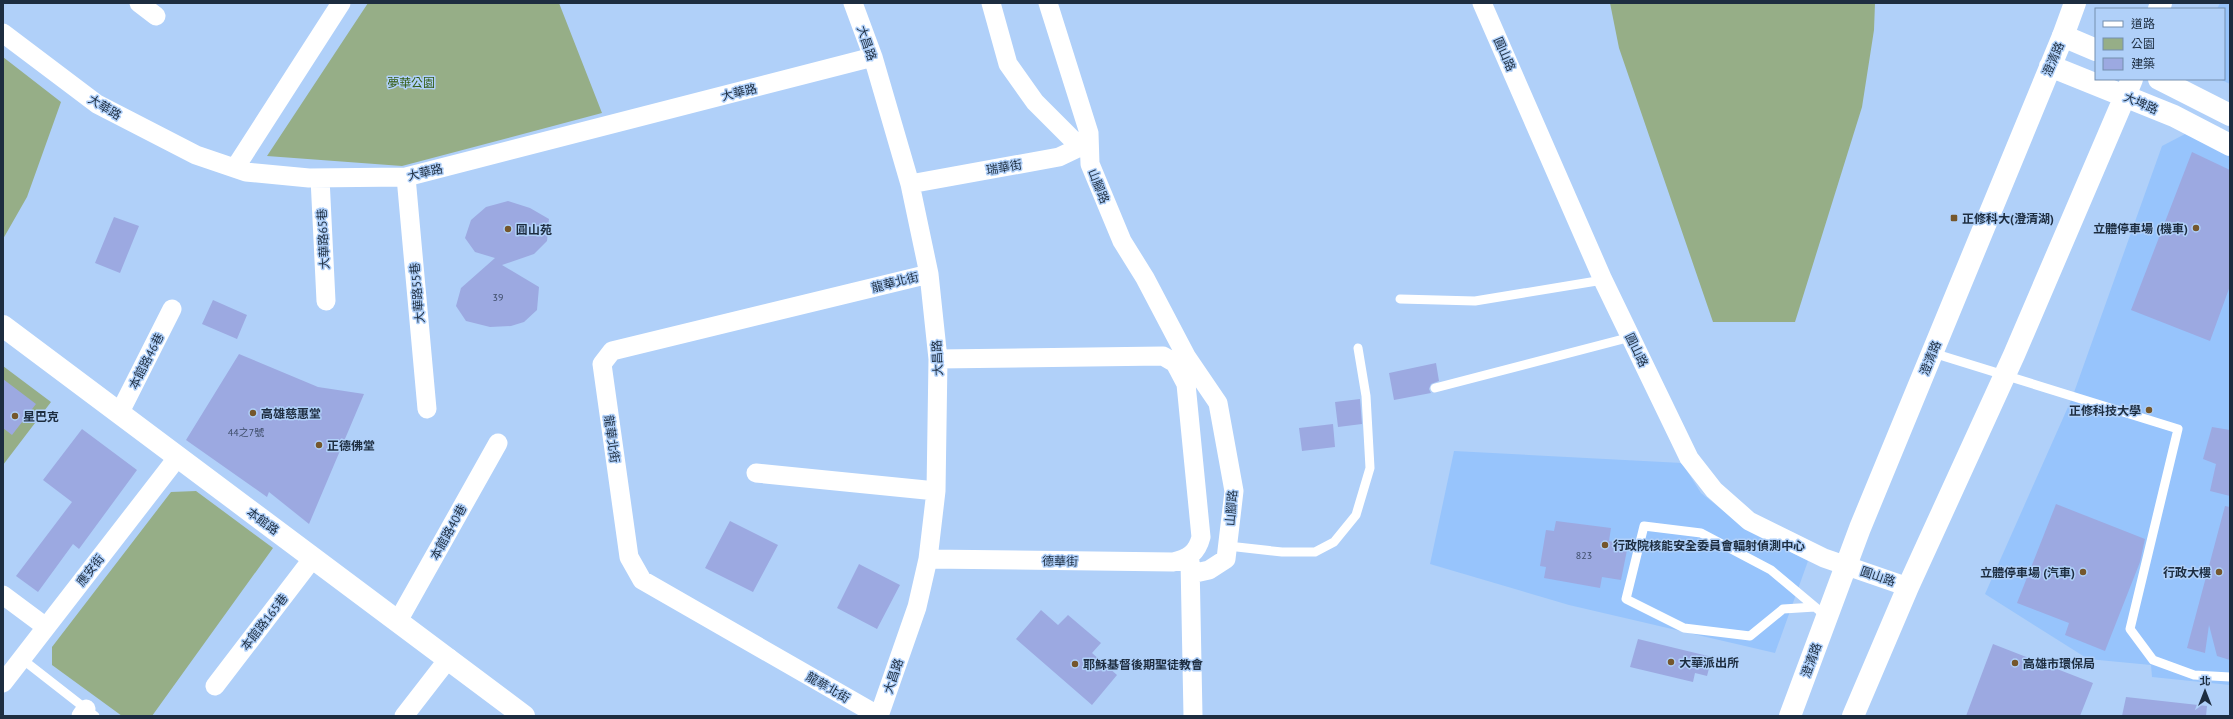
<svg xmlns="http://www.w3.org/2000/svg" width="2233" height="719" viewBox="0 0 2233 719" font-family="'PT Sans','Noto Sans TC',sans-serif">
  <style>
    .built { fill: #97c4fc }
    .green { fill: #96ae87 }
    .building { fill: #9ca9e1 }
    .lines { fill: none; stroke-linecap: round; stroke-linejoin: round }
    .service { stroke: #fff; stroke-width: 9 }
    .minor { stroke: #fff; stroke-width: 19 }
    .tertiary { stroke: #fff; stroke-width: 22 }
    .secondary { stroke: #fff; stroke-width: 22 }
    .poi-dot { fill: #75572c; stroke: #b0d0f9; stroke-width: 1.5 }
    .labels { text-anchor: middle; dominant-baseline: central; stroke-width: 3; stroke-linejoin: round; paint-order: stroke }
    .number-label { font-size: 10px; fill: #3d4c68 }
    .street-label { font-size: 12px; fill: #1d2d40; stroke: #b0d0f9 }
    .park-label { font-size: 12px; fill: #335b11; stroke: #b0d0f9 }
    .poi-label { font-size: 12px; font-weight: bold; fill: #1d2d40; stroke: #b0d0f9; text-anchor: start }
  </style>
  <rect width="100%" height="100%" fill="#b0d0f9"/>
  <!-- built -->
  <path class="built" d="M2220,3H2230V84L2219,79H2224V9H2217Z
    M2187,133L2230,155V685L2152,677L2151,665L2088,659L1985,594L2072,398L2162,146Z
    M1454,451L1682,463L1701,493L1745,528L1808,561L1775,653L1569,605L1430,564Z"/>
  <!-- green -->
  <path class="green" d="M368,3H559L602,113L402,166L267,156Z
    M1610,3H1875L1874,30L1862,107L1795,322H1713L1619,48Z
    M3,57L61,102L27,197L3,239Z
    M3,366L51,402L3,465Z
    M196,491L273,548L152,716H122L52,665V647L171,492Z"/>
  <!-- building -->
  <path class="building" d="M2192,152L2230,170V286L2210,341L2131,310Z
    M508,201L530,208L549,219L547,241L534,254L502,265L539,287L537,310L524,322L511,326L490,327L466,321L456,306L461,288L495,258L475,252L465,238L471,220L486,207Z
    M114,217L139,226L120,273L95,263Z
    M213,300L247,315L237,339L202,324Z
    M239,354L318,387L364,394L309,524L269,492L267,497L186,440Z
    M1436,363L1439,381L1431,384L1429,389L1431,393L1394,400L1389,373Z
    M3,379L36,404L12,435L3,428Z
    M1360,399L1362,424L1338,427L1335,402Z
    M1333,424L1335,447L1302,451L1299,428Z
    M2212,427L2230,430V496L2210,491L2216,464L2203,459Z
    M82,429L137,470L79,549L73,544L38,592L16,576L72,502L43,480Z
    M2056,504L2145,539L2140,562L2105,651L2065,635L2069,623L2017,603Z
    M2225,506L2230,507V660L2217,656L2209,625L2205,653L2187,648Z
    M730,521L778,545L753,592L705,568Z
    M1556,521L1611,528L1609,541L1628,545L1621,580L1602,577L1600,588L1544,578L1546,567L1540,566L1546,530L1554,531Z
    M859,564L900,585L877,629L837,608Z
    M1041,610L1058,625L1068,615L1101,643L1092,653L1117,675L1092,705L1016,639Z
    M1638,639L1712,657L1707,676L1695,673L1693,682L1630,667Z
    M1993,644L2093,683L2080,716H1966Z
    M2126,697L2207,706L2206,716H2122Z"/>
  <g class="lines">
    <!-- service -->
    <path class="service" d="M1400,299L1475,301L1603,280
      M1933,353L2178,429L2130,629L2153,660L2194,675L2230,677
      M1435,388L1631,337
      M1228,546L1282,552H1315L1334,542L1356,515L1370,468L1366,396L1358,348
      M1815,607L1783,609L1750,636L1684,628L1626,599L1644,526L1701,533L1771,570L1827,617
      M22,659L95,716"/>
    <!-- minor -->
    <path class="minor" d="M139,3L156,16
      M853,3L873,57L910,184L929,274L938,359L936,491L928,559L917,607L879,716
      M991,3L1008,64L1035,102L1080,147
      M1482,3L1603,280L1689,458L1714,490L1749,521L1824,558L1908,587
      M3,33L97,104L196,155L246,172L309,178L406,177L873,57
      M235,168L341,3
      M406,177L427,409
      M320,178L326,301
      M910,184L1059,157L1080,147L1089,133
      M1186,356L1218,403L1234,491L1226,559L1209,570L1191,574
      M938,359L1163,356L1175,363L1185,382
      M119,414L172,309
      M756,473L936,491
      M928,559L1173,562C1188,559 1197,553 1201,537L1186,384V356L1145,278L1122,241L1090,164L1089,133L1048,3
      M1190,561L1193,716
      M3,595L46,627
      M398,621L498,443
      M3,683L177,458
      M215,686L313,558
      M81,716L86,709
      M404,716L449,658
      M879,716L642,580L629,557L602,364L612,351L929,274"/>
    <!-- tertiary -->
    <path class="tertiary" d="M2159,9L2161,3
      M2063,36L2075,3
      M2125,96L2132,79
      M3,326L524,716"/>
    <!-- secondary -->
    <path class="secondary" d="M2050,66L2174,116L2230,145
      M2159,79L2230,115
      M1790,716L1860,528L2063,36L2096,50
      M1853,716L1908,587L2014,355L2125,96"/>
  </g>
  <!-- markers -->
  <g class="poi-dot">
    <rect x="1950" y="214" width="8" height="8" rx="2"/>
    <circle cx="2196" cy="228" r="4"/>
    <circle cx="508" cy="229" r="4"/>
    <circle cx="2149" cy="410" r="4"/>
    <circle cx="253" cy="413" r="4"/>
    <circle cx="15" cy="416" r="4"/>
    <circle cx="319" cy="445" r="4"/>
    <circle cx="1605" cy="545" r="4"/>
    <circle cx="2083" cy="572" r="4"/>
    <circle cx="2219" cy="572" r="4"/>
    <circle cx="1671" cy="662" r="4"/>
    <circle cx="2015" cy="663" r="4"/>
    <circle cx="1075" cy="664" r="4"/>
  </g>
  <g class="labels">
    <!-- number labels -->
    <g class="number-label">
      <text x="498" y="297">39</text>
      <text x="246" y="432">44之7號</text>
      <text x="1584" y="555">823</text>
    </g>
    <!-- street labels -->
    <g class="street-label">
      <text transform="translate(867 43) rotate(71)">大昌路</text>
      <text transform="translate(1505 54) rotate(66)">圓山路</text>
      <text transform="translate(2053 59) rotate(-67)">澄清路</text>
      <text transform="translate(739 92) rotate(-14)">大華路</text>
      <text transform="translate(2141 103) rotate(23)">大埤路</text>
      <text transform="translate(105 107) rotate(31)">大華路</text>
      <text transform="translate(1004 167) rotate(-10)">瑞華街</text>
      <text transform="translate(425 172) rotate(-13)">大華路</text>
      <text transform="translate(1099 186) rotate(68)">山腳路</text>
      <text transform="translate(323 239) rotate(-93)">大華路65巷</text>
      <text transform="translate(895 282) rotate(-14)">龍華北街</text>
      <text transform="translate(417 293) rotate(-95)">大華路55巷</text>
      <text transform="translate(1637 350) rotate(64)">圓山路</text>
      <text transform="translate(937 358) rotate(-93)">大昌路</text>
      <text transform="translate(1930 358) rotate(-68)">澄清路</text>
      <text transform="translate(146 361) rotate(-63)">本館路46巷</text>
      <text transform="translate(612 439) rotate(82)">龍華北街</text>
      <text transform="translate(1231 508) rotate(-86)">山腳路</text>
      <text transform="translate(263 521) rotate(36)">本館路</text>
      <text transform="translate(448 532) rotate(-61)">本館路40巷</text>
      <text transform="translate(1060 561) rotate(1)">德華街</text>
      <text transform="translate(90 570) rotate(-52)">應安街</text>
      <text transform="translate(1878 576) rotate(19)">圓山路</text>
      <text transform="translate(264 622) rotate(-52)">本館路165巷</text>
      <text transform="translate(1811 660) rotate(-70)">澄清路</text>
      <text transform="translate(893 676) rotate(-71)">大昌路</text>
      <text transform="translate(828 687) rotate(30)">龍華北街</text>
    </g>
    <!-- park labels -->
    <g class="park-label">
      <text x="411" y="82">夢華公園</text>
    </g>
    <!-- poi labels -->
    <g class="poi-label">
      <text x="1962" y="218">正修科大(澄清湖)</text>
      <text x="2188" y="228" text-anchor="end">立體停車場 (機車)</text>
      <text x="516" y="229">圓山苑</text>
      <text x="2141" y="410" text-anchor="end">正修科技大學</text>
      <text x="261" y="413">高雄慈惠堂</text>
      <text x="23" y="416">星巴克</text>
      <text x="327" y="445">正德佛堂</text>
      <text x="1613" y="545">行政院核能安全委員會輻射偵測中心</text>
      <text x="2075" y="572" text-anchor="end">立體停車場 (汽車)</text>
      <text x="2211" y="572" text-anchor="end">行政大樓</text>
      <text x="1679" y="662">大華派出所</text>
      <text x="2023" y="663">高雄市環保局</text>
      <text x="1083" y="664">耶穌基督後期聖徒教會</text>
    </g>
  </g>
  <!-- border -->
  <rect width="2233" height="719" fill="none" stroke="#1d2d40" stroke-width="8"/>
  <!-- legend -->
  <rect x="2095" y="8" width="130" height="72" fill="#b0d0f9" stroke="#758faf"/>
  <rect x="2103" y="21" width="20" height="6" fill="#ffffff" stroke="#758faf"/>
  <text x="2131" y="28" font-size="12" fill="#1d2d40">道路</text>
  <rect x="2103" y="38" width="20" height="12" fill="#96ae87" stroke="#758faf"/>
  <text x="2131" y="48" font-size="12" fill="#1d2d40">公園</text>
  <rect x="2103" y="58" width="20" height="12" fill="#9ca9e1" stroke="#758faf"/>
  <text x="2131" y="68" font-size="12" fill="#1d2d40">建築</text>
  <!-- north arrow -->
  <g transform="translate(2205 691)" stroke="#b0d0f9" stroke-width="3" paint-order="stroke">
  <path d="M0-3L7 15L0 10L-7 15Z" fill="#1d2d40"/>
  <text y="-6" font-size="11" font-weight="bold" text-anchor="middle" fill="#1d2d40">北</text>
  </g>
</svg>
